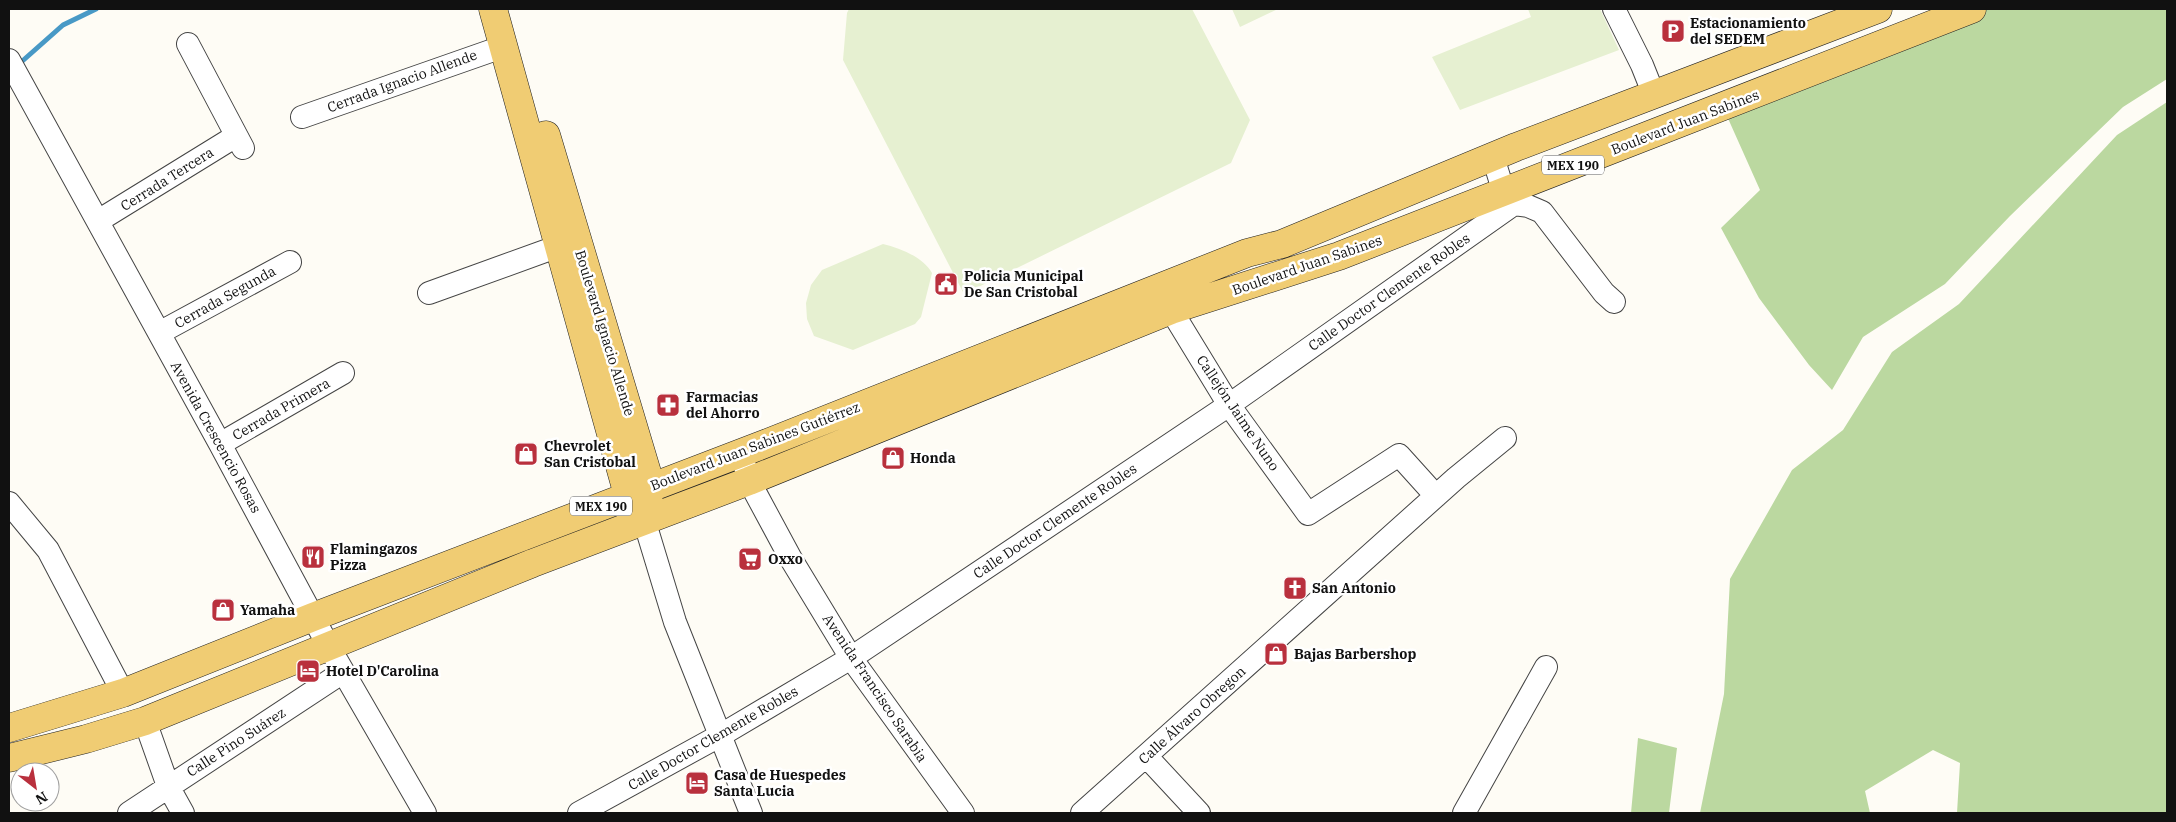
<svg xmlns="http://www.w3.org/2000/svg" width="2176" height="822" viewBox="0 0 2176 822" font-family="'IBM Plex Serif',serif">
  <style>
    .forest { fill: #bbd8a0 }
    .pitch { fill: #e6f0d1 }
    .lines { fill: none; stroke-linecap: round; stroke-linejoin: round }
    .stream { stroke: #4899c6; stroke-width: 5 }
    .minor-casing { stroke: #444; stroke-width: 24 }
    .major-casing { stroke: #222; stroke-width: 29 }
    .minor { stroke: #fff; stroke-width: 22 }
    .major { stroke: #f0cc73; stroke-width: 28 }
    .labels { text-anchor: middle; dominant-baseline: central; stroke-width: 5; stroke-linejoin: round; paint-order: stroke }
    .shield { fill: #fff; stroke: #585858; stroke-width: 1 }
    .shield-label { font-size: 12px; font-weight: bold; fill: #111 }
    .poi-label { font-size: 14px; font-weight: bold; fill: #111; stroke: #fff; text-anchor: start }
    .street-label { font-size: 14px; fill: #111; stroke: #fff }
  </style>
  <rect width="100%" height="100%" fill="#fefcf5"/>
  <!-- forest -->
  <path class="forest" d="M1982,9H2167V79L2123,107L2010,216L1945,284L1863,337L1832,390L1809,365L1759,298L1721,228L1760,190L1722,105Z
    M2167,102V813H1957L1960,763L1933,750L1865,791L1870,813H1700L1724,694L1730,579L1792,470L1843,430L1892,352L1959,304L2117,135Z
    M1638,738L1677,748L1669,813H1631Z"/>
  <!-- pitch -->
  <path class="pitch" d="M849,9H1192L1250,120L1231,163L964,294L843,60L847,13Z
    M1232,9H1278L1240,27Z
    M1528,9H1600L1619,50L1460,110L1432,57L1531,17Z
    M883,244C900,248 923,257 932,273L921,317L915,324L853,350L814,336L807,319L806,303L811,285L822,270Z"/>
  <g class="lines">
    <!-- stream -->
    <path class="stream" d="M19,64L63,25L96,9"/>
    <!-- minor casing -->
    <g class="minor-casing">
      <path id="minor" d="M1614,9L1642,65L1654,95
        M188,44L243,148
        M9,60L220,444L329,647L425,813
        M302,117L502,47
        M1493,157L1504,193L1514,204L1528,206L1542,212L1604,293L1614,302
        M98,221L236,136
        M429,293L559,246
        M1171,310L1229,405L1308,514L1399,455L1436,496
        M159,333L290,262
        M220,444L343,373
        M741,452L749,481L791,559L851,658L963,813
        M9,503L48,550L123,693
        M644,520L675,622L751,813
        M145,721L168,786L183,813
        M1147,757L1199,813
        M129,813L343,672
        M579,813L721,735L851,658L1229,405L1514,204
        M1082,813L1456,478L1505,438
        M1464,813L1546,667"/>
    </g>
    <!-- major casing -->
    <g class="major-casing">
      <path id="major" d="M493,9L628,495L637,510
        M546,135L651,486L647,503
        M9,728L123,693L313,617L767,443L1247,253L1282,244L1516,147L1878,9
        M9,758L86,739L145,721L533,563L749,481L1171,310L1339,256L1972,9"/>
    </g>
    <!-- minor -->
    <use href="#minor" class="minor"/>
    <!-- major -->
    <use href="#major" class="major"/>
  </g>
  <!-- icons -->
  <defs>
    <g id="parking-square" transform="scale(1.25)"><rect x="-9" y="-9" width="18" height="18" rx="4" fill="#b9303d" stroke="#fff"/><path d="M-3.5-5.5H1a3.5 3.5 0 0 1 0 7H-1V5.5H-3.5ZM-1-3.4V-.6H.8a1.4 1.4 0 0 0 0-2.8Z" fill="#fff"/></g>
    <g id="civic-square" transform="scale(1.25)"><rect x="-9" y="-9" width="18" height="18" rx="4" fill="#b9303d" stroke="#fff"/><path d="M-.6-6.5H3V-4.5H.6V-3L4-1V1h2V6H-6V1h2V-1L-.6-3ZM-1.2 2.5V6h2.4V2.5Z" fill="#fff"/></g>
    <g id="pharmacy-square" transform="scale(1.25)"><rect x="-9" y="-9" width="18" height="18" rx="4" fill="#b9303d" stroke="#fff"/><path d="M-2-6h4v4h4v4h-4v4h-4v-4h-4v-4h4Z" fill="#fff"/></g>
    <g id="shop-square" transform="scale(1.25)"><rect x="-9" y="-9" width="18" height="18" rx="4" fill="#b9303d" stroke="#fff"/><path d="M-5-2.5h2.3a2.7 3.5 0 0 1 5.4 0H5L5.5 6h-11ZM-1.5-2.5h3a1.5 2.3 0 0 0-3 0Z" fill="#fff"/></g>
    <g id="restaurant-square" transform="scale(1.25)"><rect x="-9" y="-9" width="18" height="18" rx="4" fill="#b9303d" stroke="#fff"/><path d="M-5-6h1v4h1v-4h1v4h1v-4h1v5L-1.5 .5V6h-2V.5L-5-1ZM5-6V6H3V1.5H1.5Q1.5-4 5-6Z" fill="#fff"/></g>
    <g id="supermarket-square" transform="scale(1.25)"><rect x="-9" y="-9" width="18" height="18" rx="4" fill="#b9303d" stroke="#fff"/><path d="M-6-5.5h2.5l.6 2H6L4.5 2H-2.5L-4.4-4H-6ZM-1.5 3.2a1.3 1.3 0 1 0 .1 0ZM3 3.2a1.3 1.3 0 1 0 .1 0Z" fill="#fff"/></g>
    <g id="church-square" transform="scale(1.25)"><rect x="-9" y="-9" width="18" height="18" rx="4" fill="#b9303d" stroke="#fff"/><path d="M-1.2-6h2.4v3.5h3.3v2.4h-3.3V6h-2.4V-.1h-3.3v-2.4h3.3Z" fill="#fff"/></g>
    <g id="hotel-square" transform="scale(1.25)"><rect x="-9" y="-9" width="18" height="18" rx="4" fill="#b9303d" stroke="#fff"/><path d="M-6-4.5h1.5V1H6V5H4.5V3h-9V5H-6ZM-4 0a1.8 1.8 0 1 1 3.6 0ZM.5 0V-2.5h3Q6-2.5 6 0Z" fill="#fff"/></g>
  </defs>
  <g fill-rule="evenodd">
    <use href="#parking-square" x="1673" y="31"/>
    <use href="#civic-square" x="946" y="284"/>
    <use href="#pharmacy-square" x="668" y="405"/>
    <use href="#shop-square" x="526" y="454"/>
    <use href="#shop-square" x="893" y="458"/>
    <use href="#restaurant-square" x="313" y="557"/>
    <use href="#supermarket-square" x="750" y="559"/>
    <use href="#church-square" x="1295" y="588"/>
    <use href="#shop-square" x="223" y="610"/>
    <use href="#shop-square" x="1276" y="654"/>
    <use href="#hotel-square" x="308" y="671"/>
    <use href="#hotel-square" x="697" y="783"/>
  </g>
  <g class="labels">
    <!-- shield labels -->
    <g class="shield">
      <rect x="1542" y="155.5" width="62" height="19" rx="4"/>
      <rect x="570" y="496.5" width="62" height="19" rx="4"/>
    </g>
    <g class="shield-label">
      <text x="1573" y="165">MEX 190</text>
      <text x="601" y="506">MEX 190</text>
    </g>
    <!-- poi labels -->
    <g class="poi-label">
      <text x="1690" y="23">Estacionamiento<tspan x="1690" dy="16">del SEDEM</tspan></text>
      <text x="964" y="276">Policia Municipal<tspan x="964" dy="16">De San Cristobal</tspan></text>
      <text x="686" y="397">Farmacias<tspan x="686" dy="16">del Ahorro</tspan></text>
      <text x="544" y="446">Chevrolet<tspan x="544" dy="16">San Cristobal</tspan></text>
      <text x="910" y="458">Honda</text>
      <text x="330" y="549">Flamingazos<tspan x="330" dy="16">Pizza</tspan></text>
      <text x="768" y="559">Oxxo</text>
      <text x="1312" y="588">San Antonio</text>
      <text x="240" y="610">Yamaha</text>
      <text x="1294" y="654">Bajas Barbershop</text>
      <text x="326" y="671">Hotel D'Carolina</text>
      <text x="714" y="775">Casa de Huespedes<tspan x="714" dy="16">Santa Lucia</tspan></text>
    </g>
    <!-- street labels -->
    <g class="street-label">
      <text transform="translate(402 81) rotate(-20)">Cerrada Ignacio Allende</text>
      <text transform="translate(1685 122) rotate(-21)">Boulevard Juan Sabines</text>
      <text transform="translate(167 179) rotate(-32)">Cerrada Tercera</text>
      <text transform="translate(1307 265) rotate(-19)">Boulevard Juan Sabines</text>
      <text transform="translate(1389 292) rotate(-35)">Calle Doctor Clemente Robles</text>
      <text transform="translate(225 297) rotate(-29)">Cerrada Segunda</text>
      <text transform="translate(605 333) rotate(73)">Boulevard Ignacio Allende</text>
      <text transform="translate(281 409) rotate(-30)">Cerrada Primera</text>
      <text transform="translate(1238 413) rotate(56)">Callejón Jaime Nuno</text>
      <text transform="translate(216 437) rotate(61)">Avenida Crescencio Rosas</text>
      <text transform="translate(755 446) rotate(-21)">Boulevard Juan Sabines Gutiérrez</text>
      <text transform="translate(1055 521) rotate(-34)">Calle Doctor Clemente Robles</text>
      <text transform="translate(875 688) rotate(56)">Avenida Francisco Sarabia</text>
      <text transform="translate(1192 715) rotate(-42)">Calle Álvaro Obregon</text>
      <text transform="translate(713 738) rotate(-30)">Calle Doctor Clemente Robles</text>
      <text transform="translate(236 742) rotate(-33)">Calle Pino Suárez</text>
    </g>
  </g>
  <!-- border -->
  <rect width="2176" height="822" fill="none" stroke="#111111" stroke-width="20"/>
  <!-- north arrow -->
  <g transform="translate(35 787) rotate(149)"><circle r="24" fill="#ffffff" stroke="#a0a0a0"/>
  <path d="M0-4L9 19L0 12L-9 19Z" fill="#b9303d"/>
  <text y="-8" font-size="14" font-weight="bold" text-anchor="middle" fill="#111111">N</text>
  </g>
</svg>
